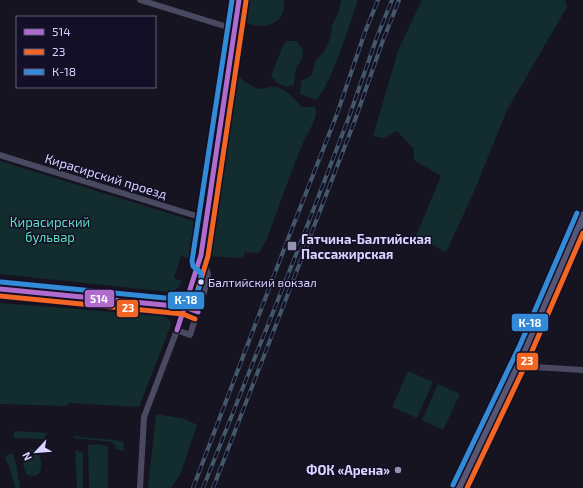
<svg xmlns="http://www.w3.org/2000/svg" width="583" height="488" viewBox="0 0 583 488" font-family="'Exo 2',sans-serif">
  <style>
    .green { fill: #132c2d }
    .lines { fill: none; stroke-linecap: round; stroke-linejoin: round }
    .street { stroke: #4a4962; stroke-width: 6 }
    .secondary { stroke: #575674; stroke-width: 9 }
    .rail-casing { stroke: #43596b; stroke-width: 4 }
    .rail { stroke: #130f26; stroke-width: 2.5; stroke-dasharray: 8; stroke-linecap: butt }
    .bus-1-casing { stroke: #130f26; stroke-width: 8 }
    .bus-2-casing { stroke: #130f26; stroke-width: 8 }
    .bus-3-casing { stroke: #130f26; stroke-width: 8 }
    .bus-1 { stroke: #b06ccc; stroke-width: 5 }
    .bus-2 { stroke: #f26522; stroke-width: 5 }
    .bus-3 { stroke: #338bd7; stroke-width: 5 }
    .poi-dot { fill: #9591b1; stroke: #130f26; stroke-width: 1.5 }
    .bus-dot { fill: #d9d4ff; stroke: #130f26; stroke-width: 1.5 }
    .labels { text-anchor: middle; dominant-baseline: central; stroke-width: 3; stroke-linejoin: round; paint-order: stroke }
    .bus-label { font-size: 12px; fill: #d9d4ff; stroke: #130f26; text-anchor: start }
    .street-label { font-size: 13px; fill: #d9d4ff; stroke: #130f26 }
    .park-label { font-size: 13px; fill: #5fe0c0; stroke: #130f26 }
    .poi-label { font-size: 13px; font-weight: bold; fill: #d9d4ff; stroke: #130f26; text-anchor: start }
    .line-badge { stroke: #130f26; stroke-width: 1.5 }
    .badge-label { font-size: 11px; text-anchor: middle; font-weight: bold; fill: #fff }
  </style>
  <rect width="100%" height="100%" fill="#161421"/>
  <!-- green -->
  <path class="green" d="M247,0H284C284,4 284,9 283,13C276,28 256,29 244,21Z
    M341,0H358C351,21 330,88 316,100L300,94L301,81L311,76L316,60L323,53L331,37L332,25L339,11Z
    M422,0H565L567,7L507,110L473,194L446,252L416,236L441,176L414,160V149L397,131L384,138L373,136L399,48Z
    M287,41H296C308,52 302,58 296,69C294,74 295,80 294,85C285,89 277,84 271,76L283,45Z
    M234,74C243,79 249,86 259,89C263,90 267,87 271,87C284,86 294,98 302,107H315C319,117 308,132 304,141C290,173 279,207 267,239L259,253L245,252L243,258L208,256L221,174Z
    M0,161L197,222L194,246L191,259L181,256L174,278L182,281C179,287 177,291 170,292L0,274Z
    M0,303L164,316L170,320L171,325L139,407L70,403L66,406L0,404Z
    M408,371L433,382L417,418L392,407Z
    M438,384L460,394L443,430L422,420Z
    M156,414L185,419L197,425L180,475L171,488H148Z
    M14,431L47,433L44,439L14,438Z
    M73,436L123,441L124,451L116,449L115,446L112,442L74,438Z
    M98,444L108,447V488H89L88,445Z
    M31,449L37,450C43,461 45,482 26,474C23,465 22,460 25,452Z
    M75,450L83,453V488H77Z
    M9,454H13L16,463L20,488H15L9,466L5,458Z"/>
  <g class="lines">
    <!-- street -->
    <path class="street" d="M140,0L234,29
      M0,155L206,219
      M0,289L185,307L198,312
      M177,330L190,335L207,283C209,272 208,269 199,262
      M518,366L583,370
      M140,488L144,417L177,330L201,255L239,0"/>
    <!-- secondary -->
    <path class="secondary" d="M459,488C489,426 520,364 547,300C560,272 570,244 583,216"/>
    <!-- rail casing -->
    <g class="rail-casing">
      <path id="rail" d="M193,488L286,244L337,114L365,32L378,0
        M203,488L299,247L349,117L377,37L392,0
        M213,488L355,120L382,43L399,0"/>
    </g>
    <!-- rail -->
    <use href="#rail" class="rail"/>
    <!-- bus-1 casing -->
    <g class="bus-1-casing">
      <path id="bus-1" d="M0,289L185,307L198,312
        M177,330L201,255L239,0"/>
    </g>
    <!-- bus-2 casing -->
    <g class="bus-2-casing">
      <path id="bus-2" d="M0,296L183,314L195,319
        M192,309L208,256L246,1
        M467,488L532,351L583,233"/>
    </g>
    <!-- bus-3 casing -->
    <g class="bus-3-casing">
      <path id="bus-3" d="M1,282L186,300L194,303L201,282V273L193,266L192,261L232,0
        M453,485L520,345L577,213"/>
    </g>
    <!-- bus-1 -->
    <use href="#bus-1" class="bus-1"/>
    <!-- bus-2 -->
    <use href="#bus-2" class="bus-2"/>
    <!-- bus-3 -->
    <use href="#bus-3" class="bus-3"/>
  </g>
  <!-- markers -->
  <g class="poi-dot">
    <rect x="287" y="241" width="10" height="10" rx="2"/>
    <circle cx="398" cy="470" r="4"/>
  </g>
  <circle class="bus-dot" cx="201" cy="282" r="3.5"/>
  <g class="labels">
    <!-- bus labels -->
    <g class="bus-label">
      <text x="208" y="282">Балтийский вокзал</text>
    </g>
    <!-- street labels -->
    <g class="street-label">
      <text transform="translate(106 176) rotate(17)">Кирасирский проезд</text>
    </g>
    <!-- park labels -->
    <g class="park-label">
      <text x="50" y="222">Кирасирский<tspan x="50" dy="15">бульвар</tspan></text>
    </g>
    <!-- poi labels -->
    <g class="poi-label">
      <text x="301" y="239">Гатчина-Балтийская<tspan x="301" dy="15">Пассажирская</tspan></text>
      <text x="390" y="470" text-anchor="end">ФОК «Арена»</text>
    </g>
  </g>
  <g class="line-badge">
    <rect x="84" y="289" width="31" height="19" rx="4" fill="#b06ccc"/>
    <rect x="167" y="291" width="38" height="19" rx="4" fill="#338bd7"/>
    <rect x="116" y="299" width="23" height="19" rx="4" fill="#f26522"/>
    <rect x="511" y="313" width="38" height="19" rx="4" fill="#338bd7"/>
    <rect x="516" y="352" width="23" height="19" rx="4" fill="#f26522"/>
  </g>
  <g class="badge-label">
    <text x="99" y="303">514</text>
    <text x="186" y="304">К-18</text>
    <text x="128" y="312">23</text>
    <text x="530" y="327">К-18</text>
    <text x="527" y="365">23</text>
  </g>
  <!-- legend -->
  <rect x="16" y="16" width="140" height="72" fill="#130f26" stroke="#625e7d"/>
  <rect x="24" y="29" width="20" height="6" fill="#b06ccc" stroke="#625e7d"/>
  <text x="52" y="36" font-size="12" fill="#d9d4ff">514</text>
  <rect x="24" y="49" width="20" height="6" fill="#f26522" stroke="#625e7d"/>
  <text x="52" y="56" font-size="12" fill="#d9d4ff">23</text>
  <rect x="24" y="69" width="20" height="6" fill="#338bd7" stroke="#625e7d"/>
  <text x="52" y="76" font-size="12" fill="#d9d4ff">К-18</text>
  <!-- north arrow -->
  <g transform="translate(36 452) rotate(244)" stroke="#130f26" stroke-width="3" paint-order="stroke">
  <path d="M0-3L7 15L0 10L-7 15Z" fill="#d9d4ff"/>
  <text y="-6" font-size="11" font-weight="bold" text-anchor="middle" fill="#d9d4ff">N</text>
  </g>
</svg>
